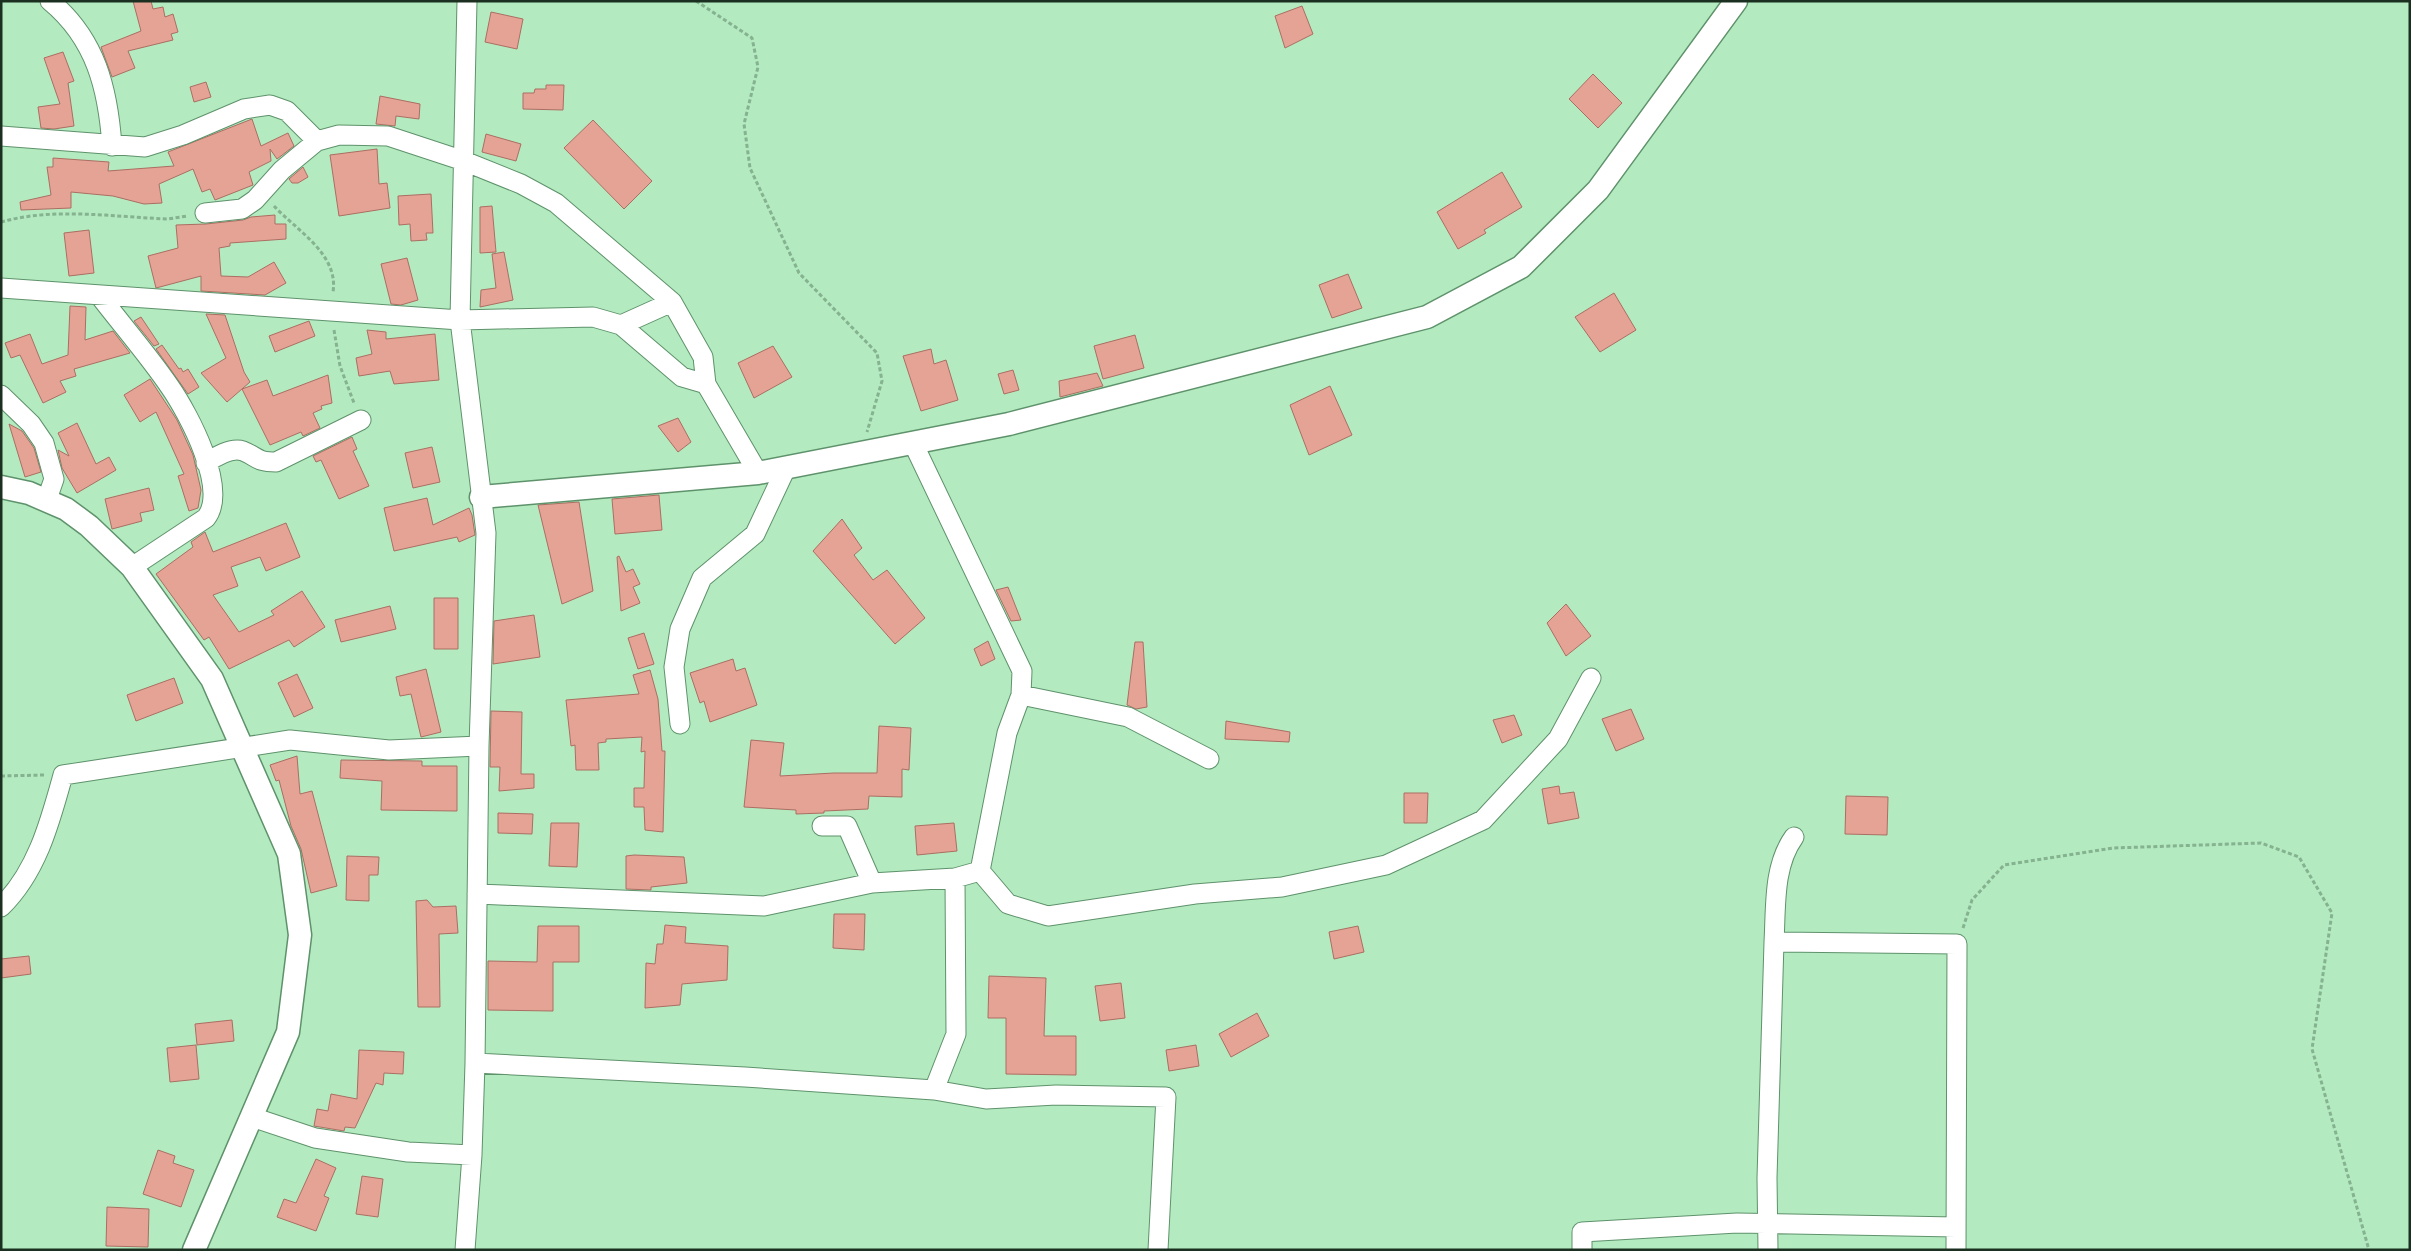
<svg xmlns="http://www.w3.org/2000/svg" width="2411" height="1251" viewBox="0 0 2411 1251" font-family="'Noto Sans',sans-serif">
  <style>
    .building { fill: #e5a396; stroke: #ab6e62 }
    .lines { fill: none; stroke-linecap: round; stroke-linejoin: round }
    .minor-casing { stroke: #5e926b; stroke-width: 21 }
    .tertiary-casing { stroke: #5e926b; stroke-width: 25 }
    .path { stroke: #85b28f; stroke-width: 3; stroke-dasharray: 4 2.5; stroke-linecap: butt }
    .minor { stroke: #fff; stroke-width: 19 }
    .tertiary { stroke: #fff; stroke-width: 22 }
  </style>
  <rect width="100%" height="100%" fill="#b3eabf"/>
  <!-- building -->
  <path class="building" d="M133,1H151L153,9L163,7L165,17L173,14L178,32L171,34L173,40L128,51L135,68L112,77L101,47L141,31Z
    M1302,6L1313,34L1285,48L1275,16Z
    M491,12L523,19L517,49L485,42Z
    M63,52L74,81L68,83L74,126L54,129L41,128L38,107L60,104L44,58Z
    M1593,74L1622,103L1598,128L1569,99Z
    M206,82L211,97L194,102L190,87Z
    M546,85H564L563,110L523,109V93H534L535,89H546Z
    M380,96L420,104L419,119L396,116L395,126L376,124Z
    M252,119L261,146L288,133L294,146L277,159L270,149L271,161L249,172L253,185L215,200L210,189L202,192L193,169L159,184L162,203L144,204L113,196L71,192V208L21,210L20,202L51,195L47,167H53V158L109,162L108,171L174,166L168,152Z
    M593,120L652,181L624,209L564,148Z
    M486,134L521,144L516,161L482,152Z
    M377,149L379,184L387,183L390,208L339,216L330,155Z
    M303,167L308,177L298,183H292L289,179Z
    M1502,172L1522,207L1484,230L1486,233L1458,249L1437,212Z
    M431,194L433,233H426L427,240L411,241L410,224L399,225L398,196Z
    M492,206L496,252L480,253V207Z
    M275,215V224H286V239L230,243V246L219,248L221,276L248,277L274,262L286,283L265,295L201,291V276L156,288L148,256L178,248L176,225L206,224L243,220L251,217Z
    M89,230L94,273L69,276L64,233Z
    M504,252L513,300L480,307L481,290L496,288L492,254Z
    M407,258L418,300L401,305L391,304L381,264Z
    M1348,274L1362,308L1332,318L1319,285Z
    M1614,293L1636,330L1600,352L1575,317Z
    M70,306L86,307L85,340L113,331L130,353L74,369L76,376L60,381L66,392L43,403L20,355L11,358L5,343L30,334L42,364L68,355Z
    M206,314L225,315L244,372L250,382L227,402L201,373L226,358Z
    M141,317L159,344L154,346L134,321Z
    M309,321L315,336L275,352L269,336Z
    M367,330L386,332V339L435,334L439,380L394,384L390,371L359,376L356,358L372,354Z
    M1135,335L1144,368L1103,379L1094,346Z
    M162,345L179,369L181,368L183,372L188,369L199,387L188,394L156,349Z
    M773,346L792,377L754,398L738,363Z
    M931,349L934,364L946,360L958,400L921,411L903,356Z
    M1013,370L1019,390L1004,394L998,374Z
    M1097,373L1103,386L1060,397L1059,381Z
    M328,375L332,403L321,406L322,409L313,413L320,428L303,436L301,432L270,445L242,389L267,380L273,396Z
    M150,379L177,420L193,455L201,490L198,508L189,511L178,476L184,474L156,412L140,422L124,395Z
    M1330,386L1352,435L1309,455L1290,405Z
    M678,418L691,442L678,452L658,426Z
    M77,423L96,464L109,457L116,470L77,493L62,468L58,450L69,456L58,433Z
    M9,424L22,431L34,448L41,472L25,477Z
    M352,437L357,449L353,451L369,486L339,499L321,460L316,462L313,456Z
    M432,447L440,482L413,488L405,453Z
    M149,488L154,510L140,513L142,521L112,529L105,499Z
    M659,495L662,530L615,534L612,499Z
    M427,498L433,525L469,508L472,515L475,535L459,542L457,537L394,551L384,508Z
    M579,502L593,591L562,604L538,505Z
    M842,519L862,548L854,555L873,580L887,570L925,618L895,644L813,551Z
    M286,523L300,557L266,571L260,557L231,567L238,586L213,595L239,632L274,615L271,611L302,591L325,627L294,647L289,640L229,669L209,637L204,640L156,574L193,547L191,542L205,532L213,552Z
    M619,556L626,572L633,569L640,584L633,587L640,603L621,611L617,557Z
    M1008,587L1021,620L1011,621L996,590Z
    M434,598H458V649H434Z
    M1566,604L1591,636L1566,656L1547,623Z
    M390,606L396,629L341,642L335,620Z
    M534,615L540,657L493,664L494,621Z
    M644,633L654,664L638,669L628,638Z
    M988,641L995,659L981,666L974,649Z
    M1135,642H1143L1147,707L1136,709L1127,705Z
    M733,659L736,671L745,668L757,705L710,722L704,701L700,703L690,673Z
    M426,669L441,732L421,737L411,694L400,696L396,677Z
    M650,670L658,699L662,751H665L663,832L645,830L644,807H634V788H644L645,751L641,752L642,737L606,739V742L598,743L599,770H576L575,745L571,746L566,700L639,694L633,675Z
    M297,674L313,708L294,717L278,683Z
    M174,678L183,703L136,721L127,695Z
    M1631,709L1644,739L1616,751L1602,719Z
    M491,711L522,712L521,774H534V788L499,791L500,767H490Z
    M1514,715L1522,735L1502,743L1493,720Z
    M1226,721L1290,732L1289,742L1225,739Z
    M879,726L911,728L909,770L902,769V797L869,796L868,809L824,811V813L796,814V810L744,807L751,740L784,743L780,776L834,773H877Z
    M297,756L300,794L312,791L337,886L311,893L301,849L291,826L279,780L276,781L270,765Z
    M341,760L422,761V766H457V811L381,810L382,781L340,778Z
    M1559,786L1560,794L1574,792L1579,818L1548,824L1542,789Z
    M1404,793H1428L1427,823H1404Z
    M1846,796L1888,797L1887,835L1845,834Z
    M498,813L533,814L532,834L498,833Z
    M551,823H579L577,867L549,866Z
    M954,823L957,851L917,855L915,826Z
    M634,855L684,857L687,883L651,887V890L626,889V856Z
    M347,856L379,857L378,875H369V901L346,900Z
    M427,900L433,907L456,906L458,933L439,934L440,1007H418L416,901Z
    M834,914H865L864,950L833,948Z
    M665,925L686,927L685,943L728,946L727,980L682,984L680,1005L645,1008L646,963L655,964L657,944H663Z
    M538,926H579V962H553V1011L488,1010V961L537,962Z
    M1358,926L1364,952L1334,959L1329,932Z
    M29,956L31,974L1,978V959Z
    M989,976L1046,978L1044,1036H1076V1075L1006,1074V1018H988Z
    M1121,983L1125,1018L1100,1021L1095,986Z
    M1257,1013L1269,1036L1231,1057L1219,1034Z
    M232,1020L234,1041L197,1045L195,1024Z
    M196,1045L199,1079L170,1082L167,1048Z
    M1196,1045L1199,1066L1169,1071L1166,1050Z
    M359,1050L404,1052L403,1074L384,1073L383,1085L376,1083L355,1128L345,1127L344,1131L314,1126L317,1109L328,1111L331,1094L357,1099Z
    M158,1150L175,1156L173,1163L194,1170L181,1207L143,1194Z
    M316,1159L336,1168L324,1196L329,1198L316,1231L277,1217L284,1199L296,1203Z
    M362,1176L383,1179L378,1217L356,1214Z
    M107,1207L149,1209L148,1247L106,1246Z"/>
  <g class="lines">
    <!-- minor casing -->
    <g class="minor-casing">
      <path id="minor" d="M50,1C96,39 108,89 112,146
        M467,1L460,320L593,317L621,325
        M1,136L145,147L183,135L244,109L270,105L287,111L317,141
        M205,213L242,209L255,200L282,170L317,141L339,135L388,136L464,161L521,184L556,203L672,302L703,357L706,384L758,473
        M1,288L460,320L486,533L479,746L475,1063L472,1155L465,1250
        M99,295C122,325 149,356 170,387C188,413 229,489 206,518L132,567
        M672,302L621,325L682,377L706,384
        M1,395L31,424L44,443L54,479L47,499
        M913,443L1022,671L1021,695
        M206,463C215,457 231,447 243,451C258,457 256,462 276,462L361,420
        M680,724L674,667L680,629L702,578L755,534L786,468
        M822,826H847L872,883
        M980,871L1007,733L1021,695L1128,717L1209,759
        M477,894L764,906L872,883L955,878L980,871L1008,904L1048,916L1195,894L1282,887L1386,865L1483,820L1558,739L1591,678
        M1,907C37,872 50,822 63,775L290,740L389,750L479,746
        M1774,942C1776,907 1773,866 1794,837
        M475,1063L745,1077L934,1090L986,1099L1056,1095L1166,1097L1158,1250
        M934,1090L956,1034L955,878
        M252,1117L315,1138L408,1152L472,1155
        M1582,1250V1232L1737,1223L1956,1227
        M1768,1250L1767,1178L1774,942L1957,944L1956,1250"/>
    </g>
    <!-- tertiary casing -->
    <g class="tertiary-casing">
      <path id="tertiary" d="M1,487L29,493L66,509L89,526L132,567L212,679L289,854L300,935L288,1032L194,1250
        M481,497L758,473L1009,424L1427,317L1521,267L1598,190L1736,1"/>
    </g>
    <!-- path -->
    <path class="path" d="M696,1L752,38L758,67L744,124L750,168L799,273L877,353L882,381L867,432
      M274,206C296,230 339,254 333,292
      M1,222C54,207 113,217 168,219L187,216
      M334,330L340,366L354,403
      M1,776L45,775
      M1963,928L1972,900L2004,865L2113,848L2261,843L2299,857L2332,913L2312,1049L2369,1250"/>
    <!-- minor -->
    <use href="#minor" class="minor"/>
    <!-- tertiary -->
    <use href="#tertiary" class="tertiary"/>
  </g>
  <!-- border -->
  <rect width="2411" height="1251" fill="none" stroke="#1b3020" stroke-width="5"/>
</svg>
